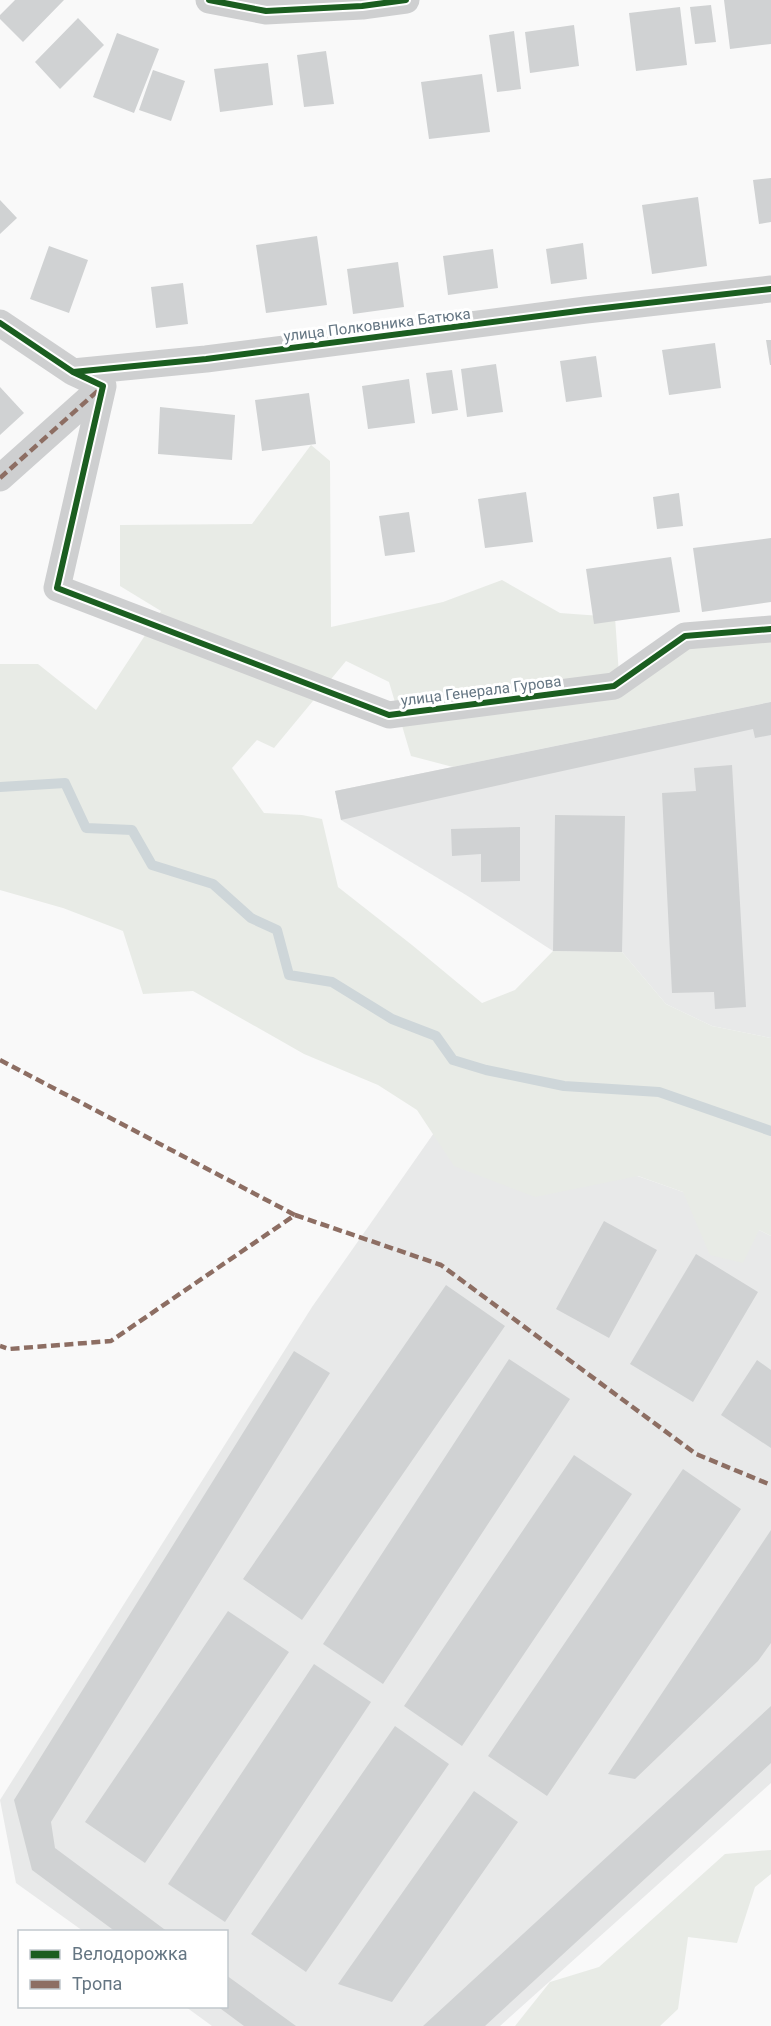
<svg xmlns="http://www.w3.org/2000/svg" width="771" height="2026" viewBox="0 0 771 2026" font-family="Roboto,sans-serif">
  <style>
    .built { fill: #e8e9e9 }
    .green { fill: #e8ebe6 }
    .lines { fill: none; stroke-linecap: round; stroke-linejoin: round }
    .stream { stroke: #ced6d9; stroke-width: 10 }
    .building { fill: #d0d2d3 }
    .street { stroke: #cecfd0; stroke-width: 27 }
    .quiet { stroke: #8d6e63; stroke-width: 4.5; stroke-dasharray: 9 4.5; stroke-linecap: butt }
    .cycleway-casing { stroke: #fff; stroke-width: 10 }
    .cycleway { stroke: #1b5e20; stroke-width: 6 }
    .labels { text-anchor: middle; dominant-baseline: central; stroke-width: 6; stroke-linejoin: round; paint-order: stroke }
    .street-label { font-size: 15px; fill: #657683; stroke: #fff }
  </style>
  <rect width="100%" height="100%" fill="#f9f9f9"/>
  <!-- built -->
  <path class="built" d="M771,702V1038L712,1026L666,1004L622,952L553,951L466,895L341,820L335,791Z
    M450,1110L683,1192L771,1236V1783L500,2026H212L186,2007L226,2006V1932L83,1931L16,1883L0,1800L312,1307Z"/>
  <!-- green -->
  <path class="green" d="M311,445L330,461L331,627L443,602L502,580L560,613L615,617L619,675L685,636L771,638V702L453,767L411,756L389,682L346,661L274,748L257,740L232,768L264,813L302,815L322,819L338,887L412,945L482,1003L515,990L553,951L622,952L666,1004L712,1026L771,1038V1236L759,1230L743,1263L710,1255L683,1192L638,1176L535,1197L454,1166L417,1110L378,1085L304,1054L193,991L143,994L123,931L63,908L0,890V664H38L96,710L161,611L120,586V525L252,524Z
    M771,1850V1874L755,1887L737,1943L688,1937L678,2009L660,2026H515L550,1982L599,1967L725,1854Z"/>
  <g class="lines">
    <!-- stream -->
    <path class="stream" d="M0,787L65,783L86,828L132,830L152,865L213,884L251,918L277,930L289,975L332,982L392,1019L436,1036L453,1060L486,1070L564,1086L659,1092L771,1131"/>
  </g>
  <!-- building -->
  <path class="building" d="M15,0H64L23,42L0,19V15Z
    M724,0H771V44L730,49Z
    M711,5L716,42L695,44L690,7Z
    M680,7L687,65L636,71L629,13Z
    M78,18L104,45L60,89L35,62Z
    M574,25L579,66L530,73L525,32Z
    M514,31L521,89L497,92L489,35Z
    M117,33L159,49L134,113L93,97Z
    M326,51L334,104L304,107L297,55Z
    M268,63L273,105L220,112L214,69Z
    M153,70L185,81L171,121L139,110Z
    M482,74L490,132L429,139L421,82Z
    M771,178V222L759,224L753,180Z
    M698,197L707,266L652,274L642,205Z
    M0,200L17,218L0,234Z
    M317,236L327,305L266,313L256,245Z
    M583,243L587,279L551,284L546,249Z
    M49,246L88,260L69,313L30,299Z
    M493,249L498,288L448,295L443,256Z
    M398,262L404,307L353,314L347,269Z
    M183,283L188,324L156,328L151,287Z
    M766,340H771V365H770Z
    M715,343L721,388L669,395L662,350Z
    M596,356L602,397L566,402L560,361Z
    M496,364L503,412L467,417L461,369Z
    M452,370L458,410L432,414L426,373Z
    M409,379L415,423L368,429L362,386Z
    M0,387L24,413L0,435Z
    M309,393L316,444L262,451L255,400Z
    M160,407L235,415L232,460L158,454Z
    M526,492L533,542L485,548L478,499Z
    M679,493L683,526L657,529L653,497Z
    M409,512L415,552L385,556L379,516Z
    M771,538V602L702,612L693,548Z
    M671,557L680,612L594,624L586,569Z
    M771,702V735L755,738L753,729L341,820L335,791Z
    M732,765L746,1007L715,1009L714,992L672,993L662,793L696,791L694,768Z
    M555,815L625,816L622,952L553,951Z
    M520,827V881L481,882V854L452,856L451,829Z
    M604,1221L657,1250L609,1338L556,1309Z
    M696,1254L758,1292L693,1402L630,1364Z
    M446,1285L505,1326L302,1620L243,1579Z
    M294,1351L330,1373L51,1822L55,1848L168,1932H116L32,1870L14,1800Z
    M509,1359L570,1399L383,1684L323,1644Z
    M757,1360L771,1370V1448L721,1415Z
    M574,1455L632,1494L462,1746L404,1706Z
    M683,1469L741,1509L547,1796L488,1756Z
    M771,1530V1643L758,1661L635,1779L608,1774Z
    M228,1611L289,1652L145,1863L85,1822Z
    M314,1664L371,1702L225,1922L168,1884Z
    M771,1706V1763L485,2026H423Z
    M395,1726L449,1764L306,1972L251,1934Z
    M474,1791L518,1822L392,2002L338,1984Z
    M226,1975L296,2026H244L217,2006H226Z"/>
  <g class="lines">
    <!-- street -->
    <path class="street" d="M209,0L266,11L362,6L406,0
      M0,323L73,372L206,359L586,310L771,289
      M73,372L103,386L57,588L389,715L614,686L685,636L771,629
      M0,478L103,386"/>
    <!-- quiet -->
    <path class="quiet" d="M0,478L101,388
      M0,1060L295,1215L111,1341L9,1349L0,1346
      M295,1215L441,1265L696,1454L771,1485"/>
    <!-- cycleway casing -->
    <g class="cycleway-casing">
      <path id="cycleway" d="M209,0L266,11L362,6L406,0
        M0,323L73,372L206,359L586,310L771,289
        M73,372L103,386L57,588L389,715L614,686L685,636L771,629"/>
    </g>
    <!-- cycleway -->
    <use href="#cycleway" class="cycleway"/>
  </g>
  <g class="labels">
    <!-- street labels -->
    <g class="street-label">
      <text transform="translate(377 325) rotate(-7)">улица Полковника Батюка</text>
      <text transform="translate(481 691) rotate(-7)">улица Генерала Гурова</text>
    </g>
  </g>
  <!-- legend -->
  <rect x="18" y="1930" width="210" height="78" fill="#ffffff" stroke="#c1c8cd" stroke-width="1.5"/>
  <rect x="30" y="1950" width="30" height="9" fill="#1b5e20" stroke="#c1c8cd" stroke-width="1.5"/>
  <text x="72" y="1960" font-size="18" fill="#657683">Велодорожка</text>
  <rect x="30" y="1980" width="30" height="9" fill="#8d6e63" stroke="#c1c8cd" stroke-width="1.5"/>
  <text x="72" y="1990" font-size="18" fill="#657683">Тропа</text>
</svg>
